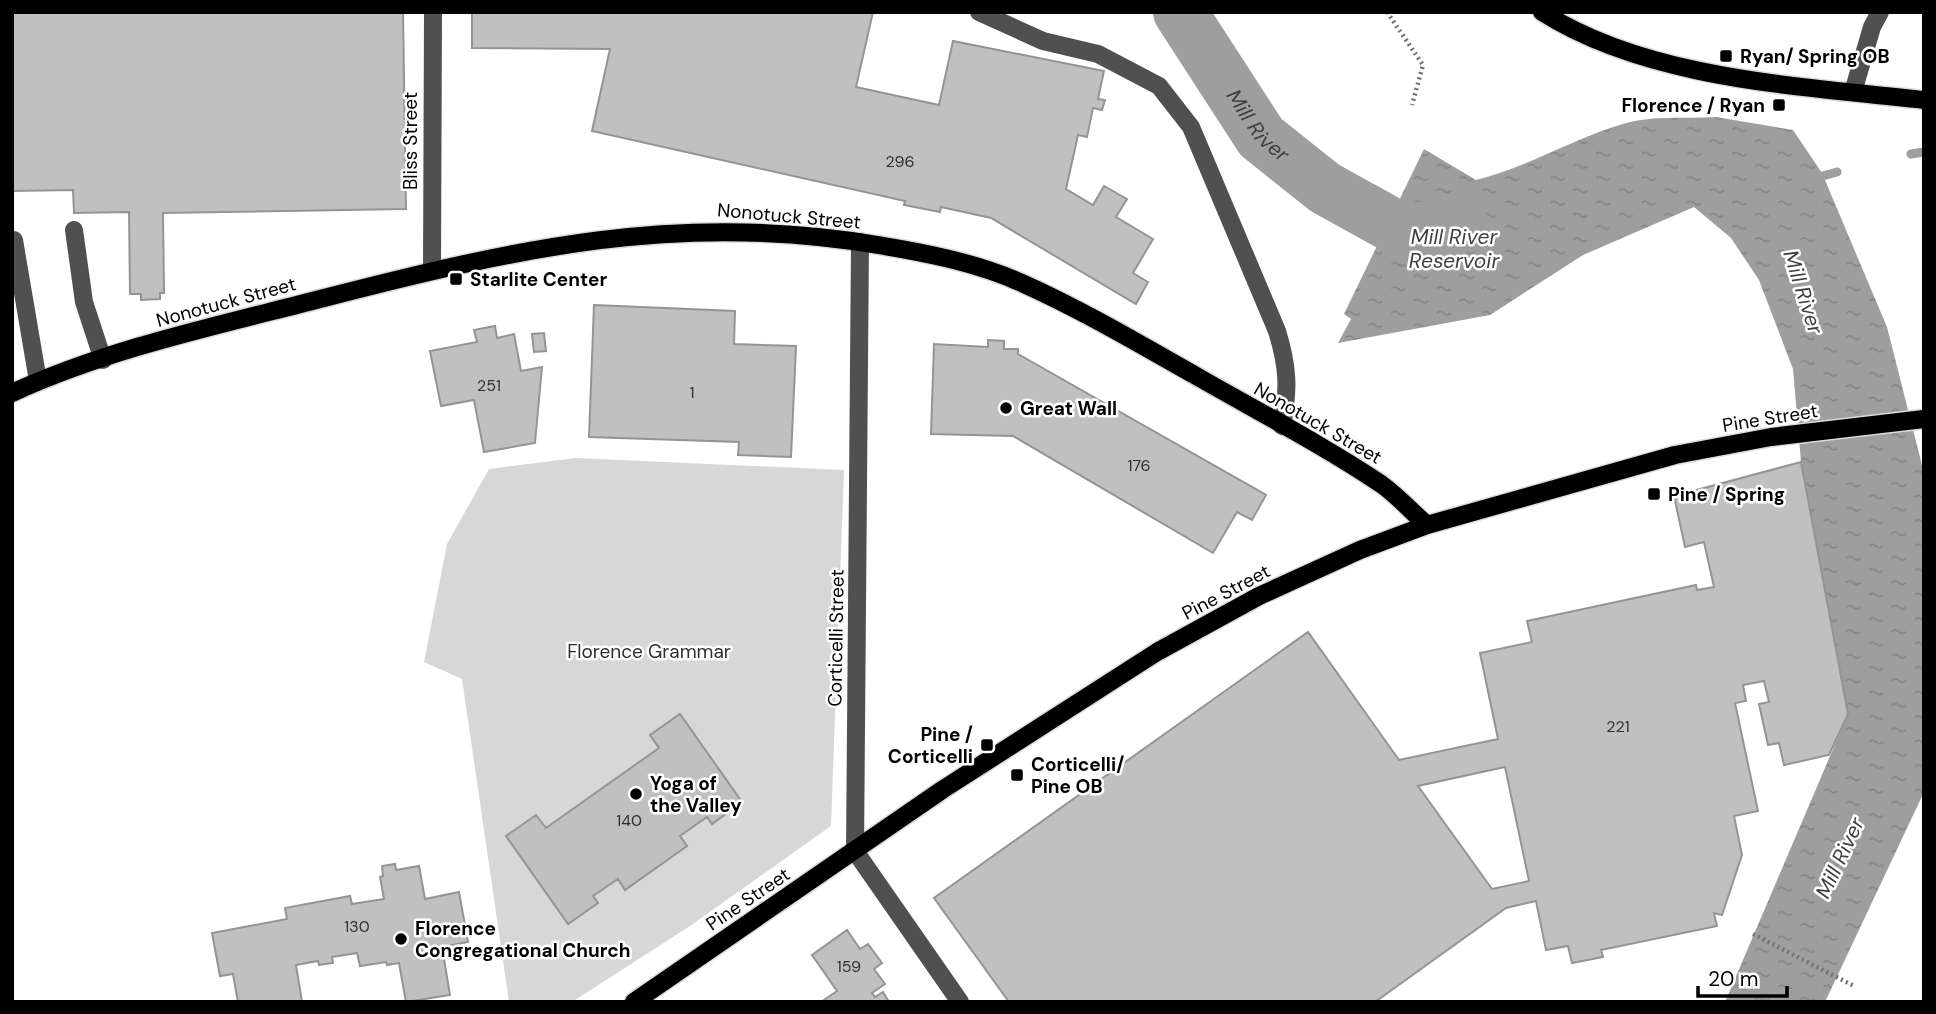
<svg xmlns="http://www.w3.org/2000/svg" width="1936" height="1014" viewBox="0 0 1936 1014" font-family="'DM Sans',sans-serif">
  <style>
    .green { fill: #d7d7d7 }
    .water { fill: url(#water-ripples) }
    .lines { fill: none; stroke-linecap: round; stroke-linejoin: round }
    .stream { stroke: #9e9e9e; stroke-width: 9 }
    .river { stroke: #9e9e9e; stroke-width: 54 }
    .building { fill: #c0c0c0; stroke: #949494; stroke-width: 2; fill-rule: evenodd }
    .major-casing { stroke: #dbdbdb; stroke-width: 21 }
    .path { stroke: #727272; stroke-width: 4.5; stroke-dasharray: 2 3.5; stroke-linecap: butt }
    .minor { stroke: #505050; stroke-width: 18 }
    .major { stroke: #000; stroke-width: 18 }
    .poi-dot { fill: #000; stroke: #fff; stroke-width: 2.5 }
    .labels { text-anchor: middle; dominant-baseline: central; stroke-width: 5; stroke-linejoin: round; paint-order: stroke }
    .number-label { font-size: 16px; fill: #303030 }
    .poi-label { font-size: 19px; font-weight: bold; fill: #000; stroke: #fff; text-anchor: start }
    .street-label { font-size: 19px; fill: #000; stroke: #fff }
    .park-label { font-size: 19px; fill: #2e2e2e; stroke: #fff }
    .water-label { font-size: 21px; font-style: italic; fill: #3f3f3f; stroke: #fff }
  </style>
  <defs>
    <pattern id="water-ripples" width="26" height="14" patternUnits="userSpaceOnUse" patternTransform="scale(1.75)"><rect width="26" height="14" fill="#9e9e9e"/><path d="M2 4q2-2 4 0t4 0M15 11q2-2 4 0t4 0" fill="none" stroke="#868686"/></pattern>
  </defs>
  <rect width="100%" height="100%" fill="#fff"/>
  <!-- green -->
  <path class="green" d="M576,458L844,470L831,826L690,926L572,1002H509L462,679L424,662L447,544L489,469Z"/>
  <!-- water -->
  <path class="water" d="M1716,117L1793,130L1822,173L1887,327L1924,473V792L1825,1002H1725L1848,714L1801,462L1793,369L1759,280L1731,238L1694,207L1583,255L1490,315L1338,343L1351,319L1344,314L1424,149L1476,180C1526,168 1572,139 1623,124C1651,115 1687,119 1716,117Z"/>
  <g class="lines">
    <!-- stream -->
    <path class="stream" d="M1911,154L1924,152
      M1812,179L1837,172"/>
    <!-- river -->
    <path class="river" id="s1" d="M1180,12L1261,137L1325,188L1401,230L1462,226"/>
  </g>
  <!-- building -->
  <path class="building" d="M12,12H403L406,209L163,213L164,293H160V299L141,300V294H130L129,212L74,213L73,190L12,191Z
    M472,12H873L856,87L939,105L953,41L1104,71L1098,99L1105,100L1102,110L1093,108L1087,137L1078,135L1066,189L1093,205L1104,186L1127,199L1116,217L1153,239L1133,273L1148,282L1136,304L991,218L941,207L940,212L904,205L905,201L592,131L610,49L472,48Z
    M594,305L735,311L734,344L796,346L791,457L738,455L739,442L589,437Z
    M495,326L497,338L514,334L521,371L542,367L535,443L484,452L474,400L441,406L430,351L477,342L474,330Z
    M544,333L546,351L534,352L532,334Z
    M988,340L1004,341V349H1018V354L1266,495L1252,520L1237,512L1213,553L1013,436L931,434L934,344L988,347Z
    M1801,462L1848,714L1829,755L1784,765L1779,743L1768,745L1759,704L1769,702L1764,681L1743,685L1746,701L1735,703L1758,811L1734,816L1742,855L1722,915L1714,913L1717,926L1601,950L1603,957L1572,963L1568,946L1546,950L1536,901L1506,908L1375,1002H1009L934,898L1308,632L1399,760L1498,739L1480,653L1532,642L1527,621L1696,585L1697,590L1714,587L1704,542L1685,547L1674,496ZM1505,767L1529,881L1492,889L1418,786Z
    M680,714L742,802L712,824L707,817L680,836L687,846L625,890L618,879L593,896L598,903L568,924L506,836L536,815L546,828L659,748L650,735Z
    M395,864L396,870L419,866L425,899L459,892L468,942L442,947L450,995L406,1002L399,963L387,965L386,962L360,966L357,953L332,957L333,963L319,965L318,961L296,965L302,1002H238L233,974L220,976L212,933L287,919L285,908L350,896L352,904L384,899L380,877L383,876L382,866Z
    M847,930L860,949L868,944L882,963L874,969L885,984L872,993L875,997L883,992L889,1002H821L837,991L812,955Z"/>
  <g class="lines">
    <!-- major casing -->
    <g class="major-casing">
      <path id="major" d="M1542,12C1649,80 1801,86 1924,100
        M12,393C110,348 220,325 324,298C515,249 679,211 878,245C927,253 978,263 1024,284C1084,311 1141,345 1198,377C1259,412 1323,445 1381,484C1398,496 1412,512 1427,525
        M634,1002L942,790L1157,652L1259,596L1360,550L1427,525L1675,455L1771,437L1924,419"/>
    </g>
    <!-- path -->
    <path class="path" d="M1387,12L1423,65L1412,105
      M1753,934L1854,986"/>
    <!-- minor -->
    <path class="minor" d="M979,12L1043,41L1098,54L1159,86L1191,127L1277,331C1288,367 1289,388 1282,426
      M1853,92L1872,27L1880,12
      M74,230L84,302L103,360
      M14,240L38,381
      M860,242L855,851L960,1002
      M432,270L433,12"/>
    <!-- major -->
    <use href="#major" class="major"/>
  </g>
  <!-- markers -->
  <g class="poi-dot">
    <rect x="1719" y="49" width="14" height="14" rx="3.5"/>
    <rect x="1772" y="98" width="14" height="14" rx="3.5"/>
    <rect x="449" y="272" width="14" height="14" rx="3.5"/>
    <circle cx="1006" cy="408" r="7"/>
    <rect x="1647" y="487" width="14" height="14" rx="3.5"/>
    <rect x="980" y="738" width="14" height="14" rx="3.5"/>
    <rect x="1010" y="768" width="14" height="14" rx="3.5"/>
    <circle cx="636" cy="794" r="7"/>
    <circle cx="401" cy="939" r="7"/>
  </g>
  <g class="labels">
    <!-- number labels -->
    <g class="number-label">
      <text x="900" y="161">296</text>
      <text x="489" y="385">251</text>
      <text x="692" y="392">1</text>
      <text x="1139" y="465">176</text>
      <text x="1618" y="726">221</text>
      <text x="629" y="820">140</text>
      <text x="357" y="926">130</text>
      <text x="849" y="966">159</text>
    </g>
    <!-- poi labels -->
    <g class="poi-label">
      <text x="1740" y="56">Ryan/ Spring OB</text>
      <text x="1765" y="105" text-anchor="end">Florence / Ryan</text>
      <text x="470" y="279">Starlite Center</text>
      <text x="1020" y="408">Great Wall</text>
      <text x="1668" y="494">Pine / Spring</text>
      <text x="973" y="734" text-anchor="end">Pine /<tspan x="973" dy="22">Corticelli</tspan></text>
      <text x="1031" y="764">Corticelli/<tspan x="1031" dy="22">Pine OB</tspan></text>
      <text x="650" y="783">Yoga of<tspan x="650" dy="22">the Valley</tspan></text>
      <text x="415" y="928">Florence<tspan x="415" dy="22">Congregational Church</tspan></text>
    </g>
    <!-- street labels -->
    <g class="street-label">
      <text transform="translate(410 141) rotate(-90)">Bliss Street</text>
      <text transform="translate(789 216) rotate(5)">Nonotuck Street</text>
      <text transform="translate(226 302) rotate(-15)">Nonotuck Street</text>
      <text transform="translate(1770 418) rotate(-9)">Pine Street</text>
      <text transform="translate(1318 423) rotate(30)">Nonotuck Street</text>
      <text transform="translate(1226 592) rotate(-28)">Pine Street</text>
      <text transform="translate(836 638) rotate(-89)">Corticelli Street</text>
      <text transform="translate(748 899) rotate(-34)">Pine Street</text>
    </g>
    <!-- park labels -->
    <g class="park-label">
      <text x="649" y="651">Florence Grammar</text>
    </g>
    <!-- water labels -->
    <g class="water-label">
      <text stroke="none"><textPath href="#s1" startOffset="138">Mill River</textPath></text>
      <text x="1454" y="237">Mill River<tspan x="1454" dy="24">Reservoir</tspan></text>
      <text transform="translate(1803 292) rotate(72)">Mill River</text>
      <text transform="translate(1840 858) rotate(-65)">Mill River</text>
    </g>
  </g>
  <!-- border -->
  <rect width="1936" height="1014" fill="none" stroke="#000000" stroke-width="28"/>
  <!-- scale -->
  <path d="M1698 986v10h89v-10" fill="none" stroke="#000000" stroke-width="3.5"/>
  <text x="1708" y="986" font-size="21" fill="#000000" stroke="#ffffff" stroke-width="5" paint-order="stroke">20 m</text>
</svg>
